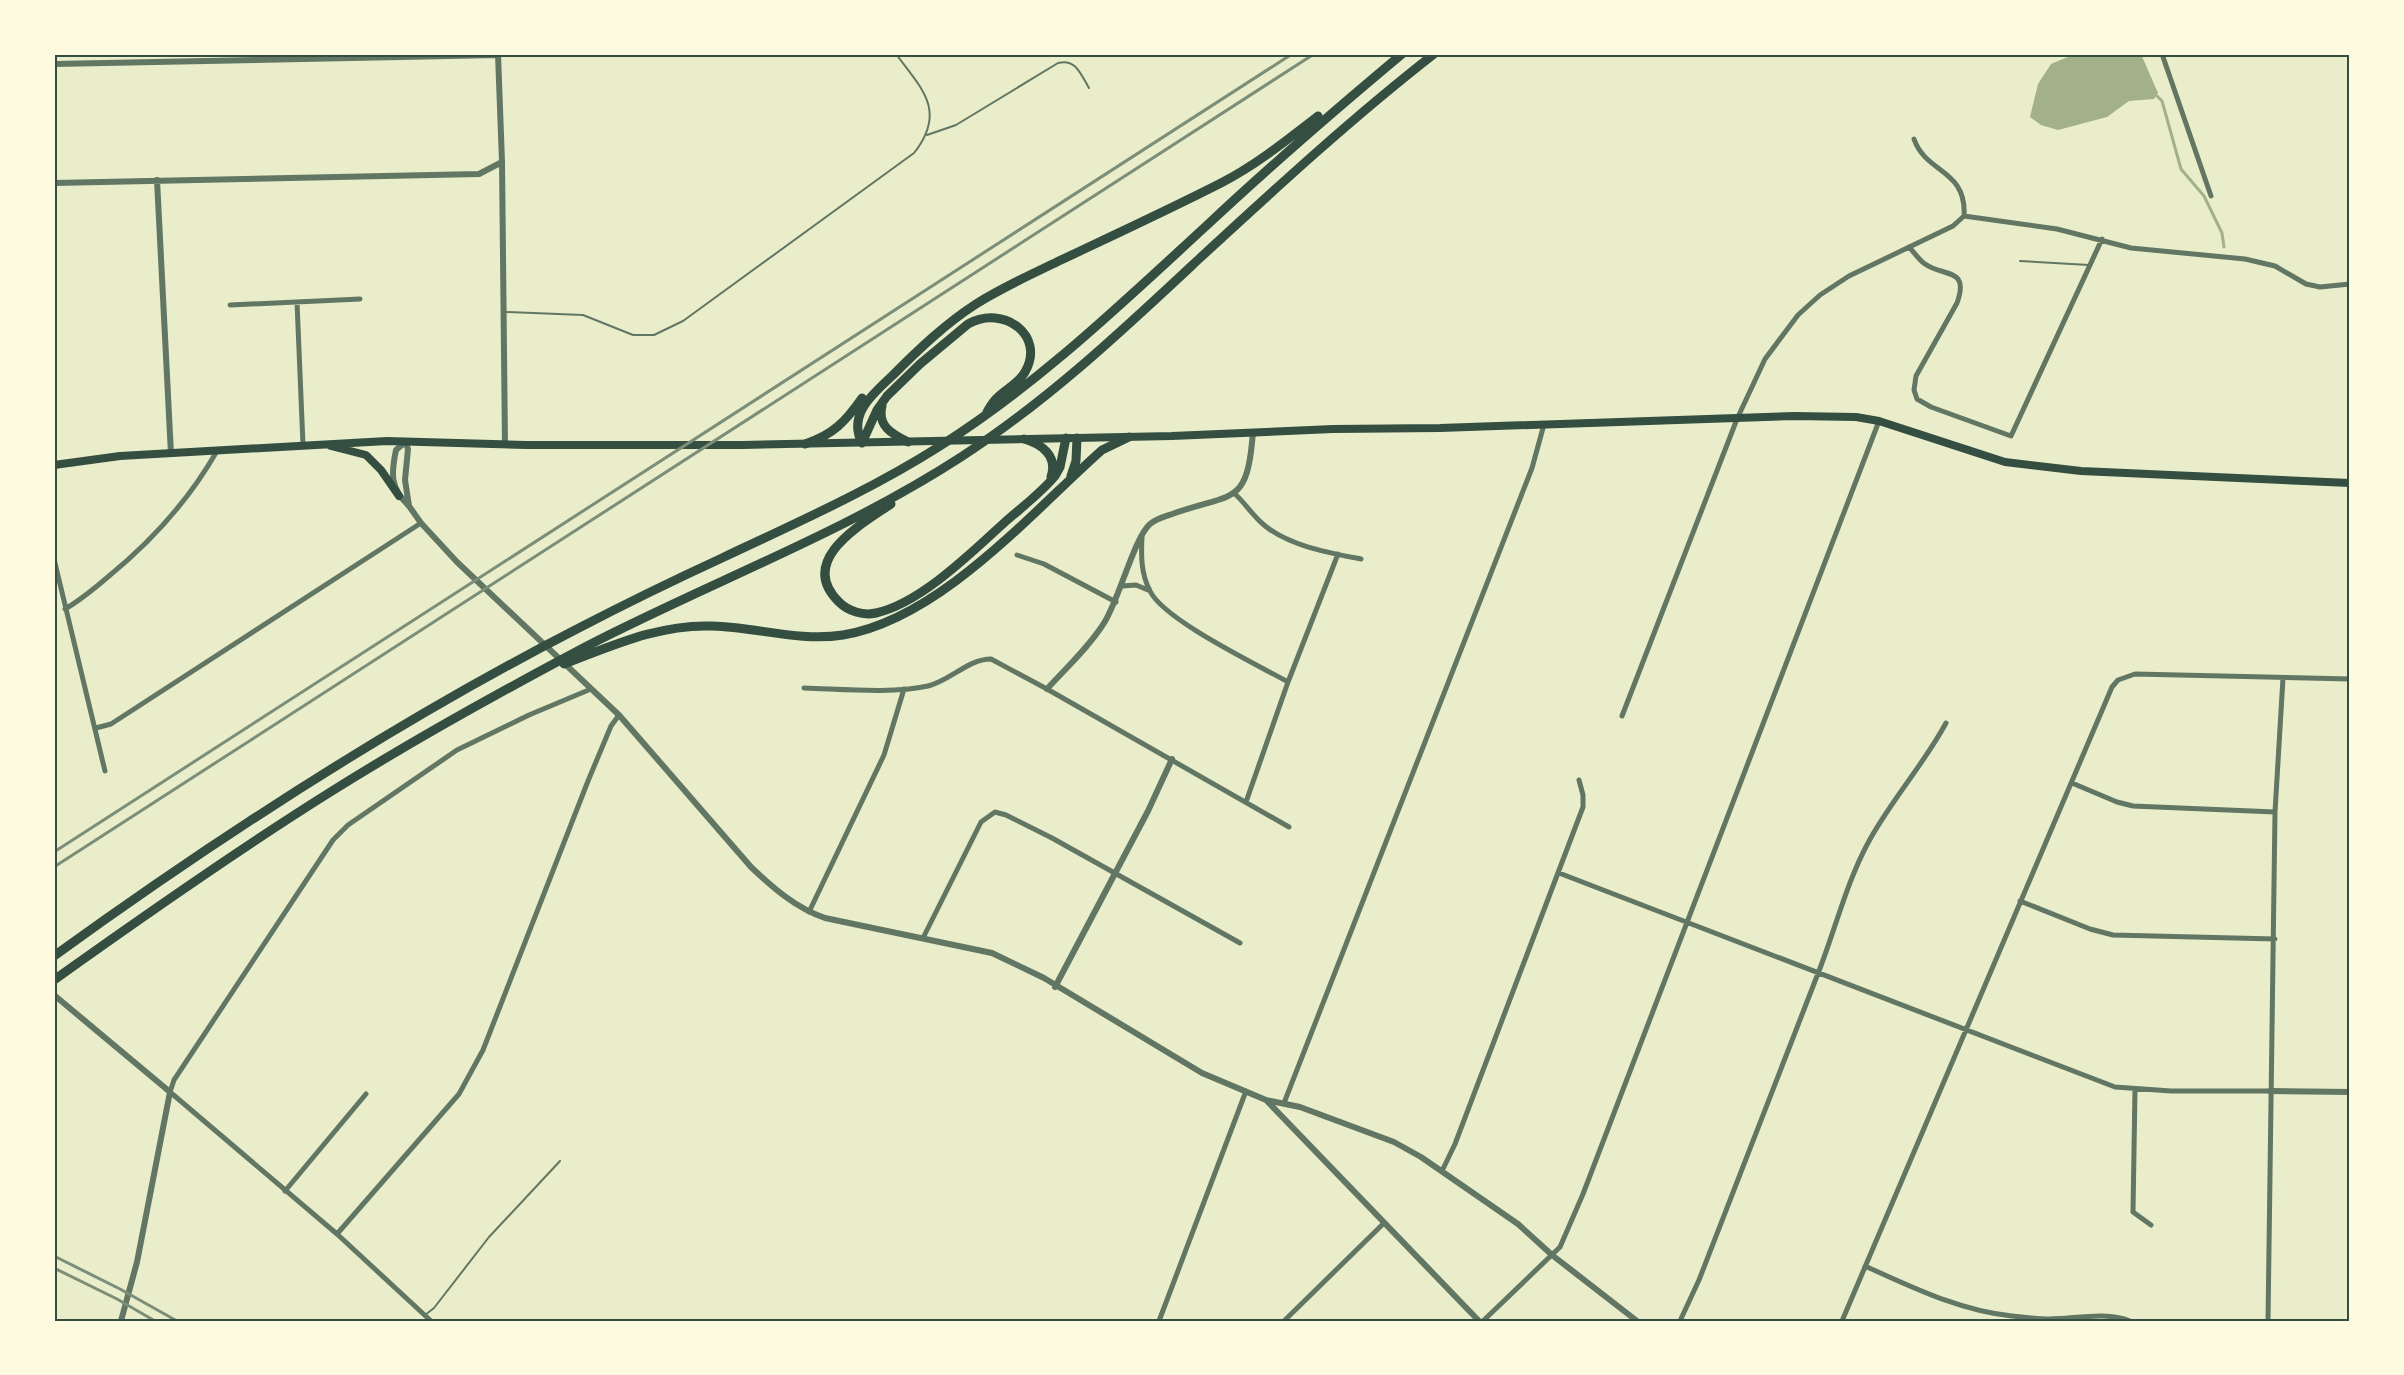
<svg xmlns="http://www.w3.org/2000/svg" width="2404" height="1375" viewBox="0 0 2404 1375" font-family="Rubik,sans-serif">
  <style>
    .water { fill: #a3b18a }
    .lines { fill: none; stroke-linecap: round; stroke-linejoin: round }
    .stream { stroke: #a3b18a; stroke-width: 3 }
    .service { stroke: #617663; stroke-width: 2 }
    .minor { stroke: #617663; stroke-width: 5 }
    .tertiary { stroke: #617663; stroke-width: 6 }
    .primary { stroke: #344e41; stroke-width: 8 }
    .motorway { stroke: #344e41; stroke-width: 9 }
    .rail { stroke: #7c8e77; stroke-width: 3 }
    .neatline { fill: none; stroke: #344e41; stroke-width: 2 }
  </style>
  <rect width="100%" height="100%" fill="#e9edc9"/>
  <!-- water -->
  <path class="water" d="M2075,54H2141L2158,93L2154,99L2129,101L2107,117L2058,130L2041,125L2030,117L2038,84L2051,64Z"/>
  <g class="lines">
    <!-- stream -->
    <path class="stream" d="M2157,96L2162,101L2181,169L2204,196L2222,233L2224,247"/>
    <!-- service -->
    <path class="service" d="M927,135L956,125L1058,63C1076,58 1081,75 1089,88
      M2020,261L2089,265
      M506,312L583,315L633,335H654L683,321L914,153C947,111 922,89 896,54
      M425,1315L434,1308L489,1237L560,1161"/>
    <!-- minor -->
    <path class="minor" d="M2162,54L2211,196
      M1914,139C1926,174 1967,169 1964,216
      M1964,216L2057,229L2131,248L2245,259L2275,266L2306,284L2320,287L2350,284
      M1909,247C1914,252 1919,260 1925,264C1943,277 1970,267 1957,303L1916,376L1914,390L1917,399L1931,407L2011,436L2102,239
      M297,302L303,445
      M230,305L360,299
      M1235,494C1245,503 1253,516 1264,525C1289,546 1330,553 1361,559
      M1142,537C1141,556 1141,574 1150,591C1164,620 1256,664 1288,682
      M1017,555L1044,564L1116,602
      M54,559L105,771
      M1122,586L1136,585L1148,590
      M65,609C81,600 95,588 109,576C153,540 189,500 217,451
      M804,688C841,689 892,694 928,686C950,681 968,659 991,659L1047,689L1289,827
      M1622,716L1737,419L1765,359L1798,315L1820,295L1849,276L1953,226L1964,216
      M96,728L111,724L421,523
      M2072,783L2117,802L2133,806L2275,812
      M1246,802L1288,682L1338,554
      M1559,873L2115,1087L2171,1091H2270
      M2020,901L2090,929L2113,935L2275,939
      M809,912L884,755L904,689
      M923,938L981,822L995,812L1006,815L1052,838L1240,943
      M2135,1089L2133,1212L2151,1225
      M1284,1103L1532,468L1543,428L1541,424
      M1442,1171L1455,1144L1583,807V795L1579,780
      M285,1191L366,1094
      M337,1234L459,1094L483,1050L588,781L611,726L619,715
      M1865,1266C1912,1287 1960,1311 2012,1316C2024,1317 2036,1319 2049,1319C2074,1319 2106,1311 2130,1321
      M431,1321L337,1234L170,1092L174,1080L333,840L348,825L457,750L529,715L591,689
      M1159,1321L1246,1091
      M1284,1321L1384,1223
      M1483,1321L1560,1247L1583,1194L1879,421
      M1680,1321L1699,1280C1738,1179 1778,1078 1817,976C1835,931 1846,883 1869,841C1892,799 1924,764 1946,723
      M1842,1321L2112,687L2118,680L2135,674L2350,679
      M2268,1321L2275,812L2283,678"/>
    <!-- tertiary -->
    <path class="tertiary" d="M498,54L502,162L505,445
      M54,64L498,55
      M157,180L171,454
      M54,183L479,174L502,162
      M409,506C390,488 391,474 396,450L405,442L408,449L405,480L409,506L421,523L457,562L619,715L751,867C773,888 796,908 825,918L992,953L1044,978L1202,1073L1266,1100L1300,1107L1394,1142L1421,1157L1518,1224L1552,1255L1637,1321
      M1047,689C1066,668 1089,647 1104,623C1119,600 1134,538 1150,524C1157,518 1167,516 1175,513C1235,492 1247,506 1253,432
      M1055,987L1148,811L1172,759
      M54,995L170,1092L137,1262L121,1321
      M2270,1091L2350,1092
      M1267,1101L1479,1321"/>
    <!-- primary -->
    <path class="primary" d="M331,446L366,455L381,470L399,496
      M54,465L120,456L387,441L526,445H743L1172,436L1333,429L1440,428L1794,416L1856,417L1879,421L2005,462L2081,471L2350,483"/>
    <!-- motorway -->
    <path class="motorway" d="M882,406C877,426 892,434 908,442
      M1024,439C1042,444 1058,456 1051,477
      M862,443C847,414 874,393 893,375C919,349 945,324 976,304C1003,287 1032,274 1061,260C1114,235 1168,210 1221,183C1256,165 1287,140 1318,116
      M862,443L877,410L887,396L920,364L968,324C1004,304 1046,336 1025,372C1019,383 1006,389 998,397C993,401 990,407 987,412
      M805,444C833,435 846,421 862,398
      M1071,476L1076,461L1077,438
      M891,504C862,524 796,560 839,602C848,611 863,616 876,613C921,603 972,552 1005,522C1022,507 1041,493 1055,476L1060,467L1066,438
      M564,664C612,646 659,624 712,626C756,627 799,642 843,635C940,619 1031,513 1102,450L1129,437
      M54,956C220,836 392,724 575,630C623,605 672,581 722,558C796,523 871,490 940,446C1038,384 1120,305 1205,227C1269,167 1335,110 1402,54
      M54,980C145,915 236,851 332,791C415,739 500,692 587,646C711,582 844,533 961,457C1049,400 1124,329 1200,258C1276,188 1352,118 1434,54"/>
    <!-- rail -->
    <path class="rail" d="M54,852L1292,54
      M54,867L1314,54
      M54,1256L120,1289L177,1321
      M54,1268L117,1299L155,1321"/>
  </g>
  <!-- border -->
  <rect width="2404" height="1375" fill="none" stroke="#fefae0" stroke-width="111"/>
  <rect x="56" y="56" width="2292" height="1264" class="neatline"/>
</svg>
